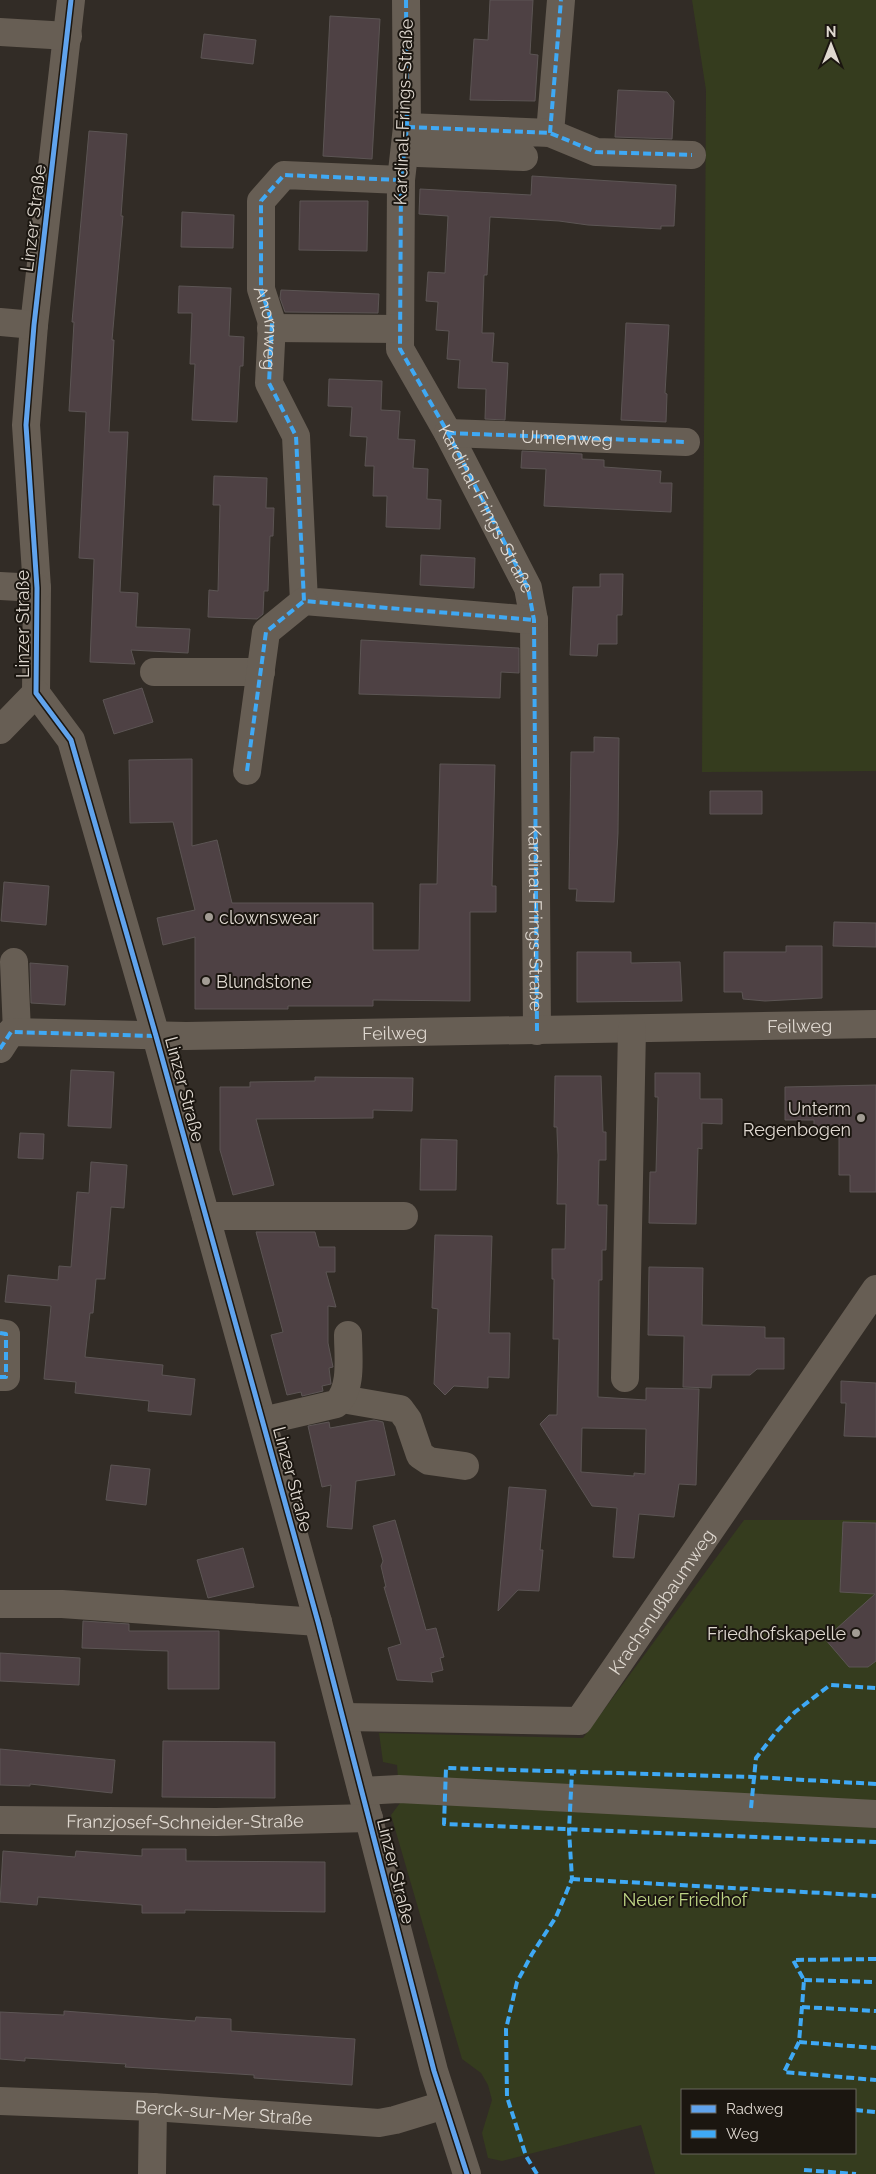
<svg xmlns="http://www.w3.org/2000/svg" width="876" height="2174" viewBox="0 0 876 2174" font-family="Raleway,sans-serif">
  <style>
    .green { fill: #353c1e; fill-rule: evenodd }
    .building { fill: #4e4144; stroke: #5c5554; fill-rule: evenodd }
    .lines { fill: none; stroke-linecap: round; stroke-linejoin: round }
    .minor { stroke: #675e54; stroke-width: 28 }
    .quiet { stroke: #3fa9f5; stroke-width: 4; stroke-dasharray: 8 4; stroke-linecap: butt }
    .cycleway-casing { stroke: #1b1610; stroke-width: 8 }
    .cycleway { stroke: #60a3ed; stroke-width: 5 }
    .poi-dot { fill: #a29c94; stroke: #1b1610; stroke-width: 2 }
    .labels { text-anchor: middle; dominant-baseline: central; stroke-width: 4; stroke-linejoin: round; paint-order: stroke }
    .street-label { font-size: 18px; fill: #dfd8d0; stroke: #1b1610 }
    .poi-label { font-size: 18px; fill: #dfd8d0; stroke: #1b1610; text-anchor: start }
    .park-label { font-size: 18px; fill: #bed485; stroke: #1b1610 }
  </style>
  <rect width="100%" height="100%" fill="#322c26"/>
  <!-- green -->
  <path class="green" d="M692,0H876V771L702,772L706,90Z
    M744,1520H876V2174H655L641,2125L502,2161L488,2158L482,2133L492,2100L488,2085L481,2073L462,2059L391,1815L400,1803L397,1765L383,1762L379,1733L583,1738ZM682,2090H855V2153H682Z"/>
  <!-- building -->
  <path class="building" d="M490,0H533L530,54L538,55L535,101L470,100L474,39L488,40Z
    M330,16L380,19L372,159L323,156Z
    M204,34L256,40L253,64L201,58Z
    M618,90L667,92L674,101L672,139L615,137Z
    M89,131L127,134L121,216H123L112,340H114L109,432H128L120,592L138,593L136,627L190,629L188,653L131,650L135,664L90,662L94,559L79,558L86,412L69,411L74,322H72Z
    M532,176L676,185L674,226H661V229L588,225L559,221L490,217L487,275H484L482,333H494L492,362L508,363L505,420L485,419L486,389L458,388L460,360L447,359L449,331L436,330L438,302L426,301L428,272L445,273L448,216L419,214L420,189L531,195Z
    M300,201H368L367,251L299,250Z
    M182,212L234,215L233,248L181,247Z
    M179,286L231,288L229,336L244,337L243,366H240L237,422L192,420L195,364H190L192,313H178Z
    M281,290L379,294L378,313L285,312L280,298Z
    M626,323L669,325L665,393L667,394L666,422L621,420Z
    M329,379L382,381L381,410L400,411L398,439L415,440L413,468L428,469L427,499L441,500L440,529L386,527L387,496H373L374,466H365L367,437L350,436L352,407L328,406Z
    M522,451L582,454V459L604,460V467L661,471L660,483H672L671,512L544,506L546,469L521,468Z
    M214,476L267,478L266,508H274L273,536H270L268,591H264L263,614L257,619L208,617L209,590L218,591L220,505H213Z
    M421,555L475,558L474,588L420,585Z
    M600,574H623L622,615H617V644H598L597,656L570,655L573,587H600Z
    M361,640L519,648V673L501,672L500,698L359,694Z
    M142,688L153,722L114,734L103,700Z
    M594,737L619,738L618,833L614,902L576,901L577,889H569L571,752H594Z
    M192,759V846L217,840L232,903H373V950H419L420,884H437L440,764L495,765L492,886H496V912H470V1001L373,1000V1006H288V1009H195V937L163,945L157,918L195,910L173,822L130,823L129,760Z
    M710,791H762V814H710Z
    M4,882L49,886L46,925L1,921Z
    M834,922L876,923V947L833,946Z
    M786,946H822V998L765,1001L743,999L742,992H724V952H786Z
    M577,952H631V963L680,962L682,1001L577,1002Z
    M30,963L68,966L65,1005L31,1003Z
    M71,1070L114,1072L111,1128L68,1126Z
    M655,1073H700V1099H722V1124L702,1123V1149L698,1148L696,1224L649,1223L650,1172H656L658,1097H655Z
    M555,1076H601L603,1132H606V1160H599L598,1205H607L606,1250H602V1280H599L598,1397L646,1400V1388L699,1389L696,1485L679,1484L674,1517L639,1514L634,1558L613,1557L617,1508L592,1506L540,1424L549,1415H557L559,1339H553L554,1279H552V1249H565L566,1204H557L558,1155L557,1131V1127H554ZM582,1428L646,1429L645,1474L634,1473V1476L581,1472Z
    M315,1077L413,1078L412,1111L373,1110V1118L256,1119L274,1185L233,1195L220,1150V1087H250V1082L315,1081Z
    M876,1085V1192H850V1175H839V1129H814V1120H785V1087Z
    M20,1133L44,1134L43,1159L18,1158Z
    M421,1139L457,1140L456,1190H420Z
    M91,1162L127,1165L124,1208L111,1207L105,1279H96L93,1313H90L85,1357L163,1365L162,1375L195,1379L191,1415L148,1411L149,1401L75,1393L76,1382L44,1379L51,1306L5,1302L8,1275L58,1280L59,1266L71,1267L77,1192L89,1193Z
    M256,1232H315L319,1247H335V1272H326L336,1307L328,1306V1343L333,1367L329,1368L331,1384L322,1386L323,1391L302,1396L301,1392L287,1395L271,1335L283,1332Z
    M435,1235L492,1236L489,1333H510L509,1378L488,1377V1388L454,1386L445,1395L434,1384L438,1309L432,1308Z
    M649,1267L703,1268L702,1325L765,1327V1338H784V1369H757L750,1375H712L711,1388L683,1387L684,1336L648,1335Z
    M841,1381L876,1383V1437L844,1436L846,1403H841Z
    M374,1420L383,1422L395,1475L356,1481L352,1529L327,1527L331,1485L322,1487L308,1426L329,1422L330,1428Z
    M111,1465L150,1469L146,1505L106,1500Z
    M509,1487L546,1490L540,1550H543L539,1591L518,1590L498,1611Z
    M395,1520L426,1630L436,1628L444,1657L440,1658L443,1670L431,1673L433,1682L397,1680L388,1648L401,1644L384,1587H386L381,1566L383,1561L373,1526Z
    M843,1522L876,1523V1661L868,1667H849L825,1639L875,1594L840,1592Z
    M243,1548L254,1587L208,1598L197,1560Z
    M83,1621L129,1624V1631H219V1689H168V1651L82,1648Z
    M0,1653L80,1658L79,1685L0,1681Z
    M163,1741L275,1742V1798L162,1797Z
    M0,1749L115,1760L112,1793L30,1784V1786L0,1785Z
    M142,1849H186V1861L325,1862V1912L185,1910V1913H142V1905L38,1897L37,1905L0,1902L3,1851L75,1857L76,1851L142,1856Z
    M64,2011L195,2021L196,2017L231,2019V2031L355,2039L352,2085L254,2078V2075L125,2067L126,2064L25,2058V2061L0,2059V2012L64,2015Z"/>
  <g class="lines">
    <!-- minor -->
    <g class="minor">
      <path d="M71,0L34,325L26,425L37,588L36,693L71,740L156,1036L318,1622L434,2071L467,2174"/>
      <path d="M406,0L407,127L401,180L400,349L448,433L528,588L534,620L537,1031"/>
      <path d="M0,32L68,36"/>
      <path d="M550,133L561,0"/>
      <path d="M524,157L418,153L407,127L550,133L596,152L692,155"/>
      <path d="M401,180L284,175L261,201V289L272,323L269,383L296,436L304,601L534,620"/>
      <path d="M0,322L34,325"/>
      <path d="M271,328L400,329"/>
      <path d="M448,433L686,442"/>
      <path d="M0,586L37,588"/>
      <path d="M154,672H261"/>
      <path d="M0,730L36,693"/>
      <path d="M247,771L266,632L304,601"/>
      <path d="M14,962L17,1032"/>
      <path id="s1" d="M0,1049L11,1032L186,1036L876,1024"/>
      <path d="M206,1216H404"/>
      <path d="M0,1333L6,1334V1377H0"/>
      <path d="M625,1378L632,1029"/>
      <path d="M342,1399L400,1409L408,1420L420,1455L429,1461L465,1466"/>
      <path d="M263,1421L336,1404C353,1389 348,1356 348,1335"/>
      <path d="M0,1604H62L318,1622"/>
      <path id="s2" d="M344,1717L579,1721L876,1289"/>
      <path d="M362,1791L399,1789L876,1814"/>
      <path id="s3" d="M0,1820L216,1822L369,1818"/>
      <path id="s4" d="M0,2101L153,2107L379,2123L395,2120L444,2105"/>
      <path d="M152,2174L153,2107"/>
    </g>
    <!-- quiet -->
    <g class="quiet">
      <path id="s5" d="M406,0L407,127L401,180L400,349L448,433L528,588L534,620L537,1031"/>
      <path d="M407,127L550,133L596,152L692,155"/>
      <path d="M550,133L561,0"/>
      <path id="s6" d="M401,180L284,175L261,201V289L272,323L269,383L296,436L304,601L534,620"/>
      <path id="s7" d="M448,433L686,442"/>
      <path d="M247,771L266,632L304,601"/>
      <path d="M0,1049L11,1032L156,1036"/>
      <path d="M0,1333L6,1334V1377H0"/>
      <path d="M876,1784L753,1777L446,1768L444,1824L876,1842"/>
      <path d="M751,1808L756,1758L777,1731L795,1712L830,1685L876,1688"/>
      <path d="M572,1879L876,1896"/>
      <path d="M876,1959L793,1960L804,1980L802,2007L799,2042L784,2072L876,2080"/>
      <path d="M804,1980L876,1982"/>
      <path d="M802,2007L876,2011"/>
      <path d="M799,2042L876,2048"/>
      <path d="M855,2110L876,2112"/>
      <path d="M804,2170L856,2174"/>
      <path d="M537,2174L526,2156L507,2097L506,2029L517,1982L532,1954L556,1917L572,1879L569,1830L572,1772"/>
    </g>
    <!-- cycleway casing -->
    <g class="cycleway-casing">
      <path id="cycleway" d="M71,0L34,325L26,425L37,588L36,693L71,740L156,1036L318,1622L434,2071L467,2174"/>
    </g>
    <!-- cycleway -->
    <use href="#cycleway" class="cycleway"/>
  </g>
  <!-- markers -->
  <g class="poi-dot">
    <circle cx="209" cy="917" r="5"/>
    <circle cx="206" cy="981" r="5"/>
    <circle cx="861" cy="1118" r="5"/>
    <circle cx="856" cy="1633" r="5"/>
  </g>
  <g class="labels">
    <!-- street labels -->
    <g class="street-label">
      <text transform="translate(403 112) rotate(-88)">Kardinal-Frings-Straße</text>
      <text transform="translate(33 218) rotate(-83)">Linzer Straße</text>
      <text stroke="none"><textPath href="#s6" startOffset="280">Ahornweg</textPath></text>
      <text stroke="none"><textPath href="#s7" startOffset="119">Ulmenweg</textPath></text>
      <text stroke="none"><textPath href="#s5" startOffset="531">Kardinal-Frings-Straße</textPath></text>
      <text transform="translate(22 624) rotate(-90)">Linzer Straße</text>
      <text stroke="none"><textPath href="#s5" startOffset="951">Kardinal-Frings-Straße</textPath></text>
      <text stroke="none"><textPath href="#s1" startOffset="809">Feilweg</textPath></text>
      <text stroke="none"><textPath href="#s1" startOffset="404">Feilweg</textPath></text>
      <text transform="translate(185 1089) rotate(75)">Linzer Straße</text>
      <text transform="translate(293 1479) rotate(75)">Linzer Straße</text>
      <text stroke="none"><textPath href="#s2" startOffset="380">Krachsnußbaumweg</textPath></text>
      <text stroke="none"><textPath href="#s3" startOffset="185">Franzjosef-Schneider-Straße</textPath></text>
      <text transform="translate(396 1871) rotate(76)">Linzer Straße</text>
      <text stroke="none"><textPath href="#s4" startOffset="224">Berck-sur-Mer Straße</textPath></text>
    </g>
    <!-- poi labels -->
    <g class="poi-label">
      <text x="219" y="917">clownswear</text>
      <text x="216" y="981">Blundstone</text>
      <text x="851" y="1108" text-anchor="end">Unterm<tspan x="851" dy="21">Regenbogen</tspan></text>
      <text x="846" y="1633" text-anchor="end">Friedhofskapelle</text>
    </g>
    <!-- park labels -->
    <g class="park-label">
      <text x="685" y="1899">Neuer Friedhof</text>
    </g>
  </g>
  <!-- legend -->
  <rect x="681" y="2089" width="175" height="65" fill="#1b1610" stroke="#69645d"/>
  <rect x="691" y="2105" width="25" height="8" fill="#60a3ed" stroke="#69645d"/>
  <text x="726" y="2114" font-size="15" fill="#dfd8d0">Radweg</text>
  <rect x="691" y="2130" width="25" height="8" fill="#3fa9f5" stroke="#69645d"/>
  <text x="726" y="2139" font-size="15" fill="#dfd8d0">Weg</text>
  <!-- north arrow -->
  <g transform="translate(831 45)" stroke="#1b1610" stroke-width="4" paint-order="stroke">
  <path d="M0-4L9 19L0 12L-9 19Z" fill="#dfd8d0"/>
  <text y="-8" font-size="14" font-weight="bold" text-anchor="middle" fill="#dfd8d0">N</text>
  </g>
</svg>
